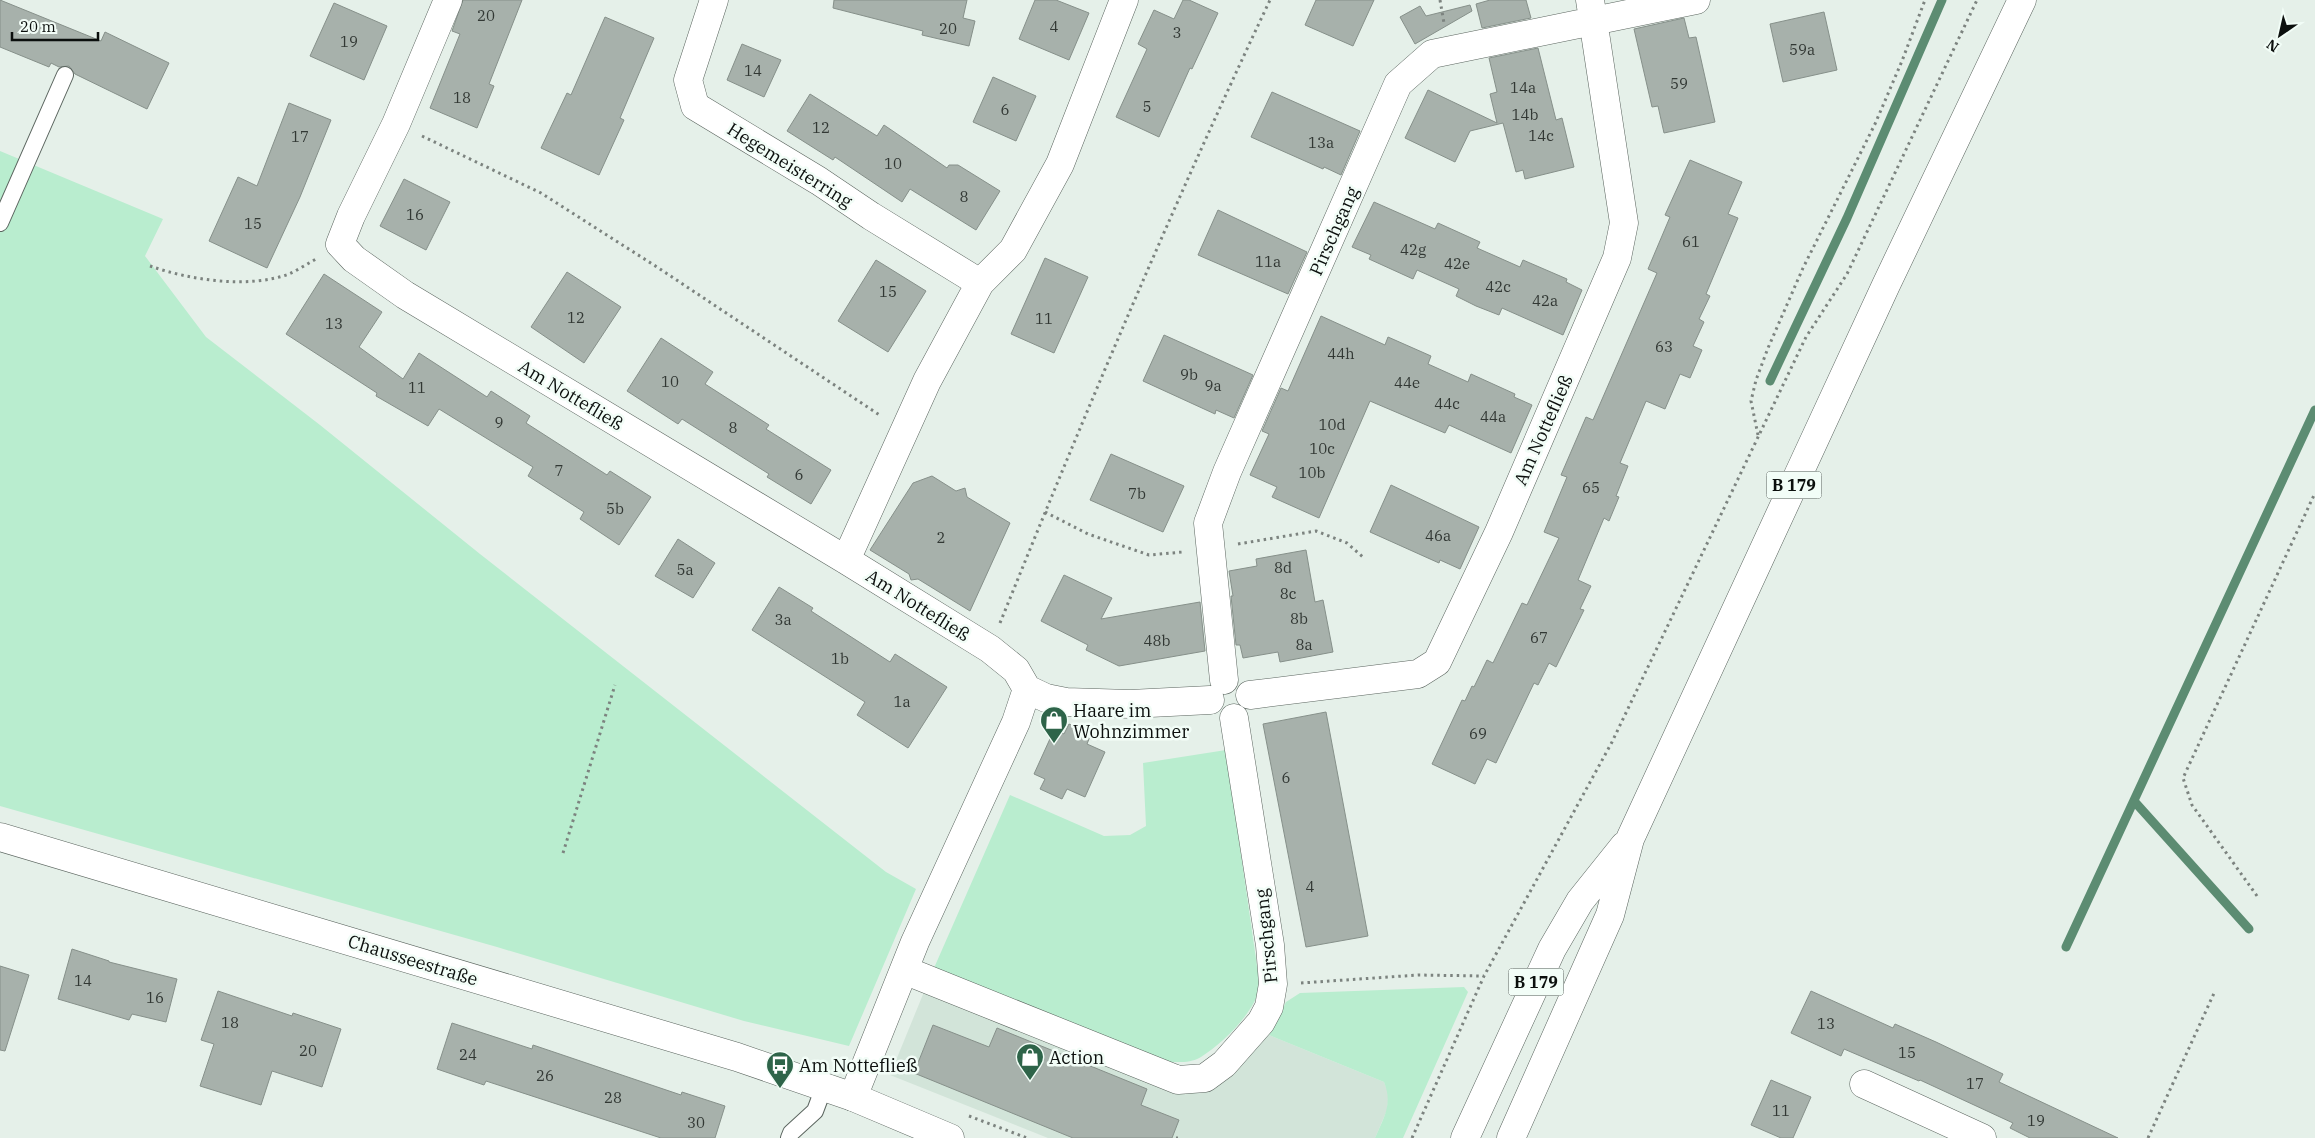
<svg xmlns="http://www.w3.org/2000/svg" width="2315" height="1138" viewBox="0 0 2315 1138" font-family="'IBM Plex Serif',serif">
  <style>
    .built { fill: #d2e4d9 }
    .green { fill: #b9edcf }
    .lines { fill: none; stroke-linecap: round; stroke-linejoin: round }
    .stream { stroke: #5c8c72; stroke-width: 9 }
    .building { fill: #a7b1ab; stroke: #86908a }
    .service-casing { stroke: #5b655f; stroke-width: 18 }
    .minor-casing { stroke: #5b655f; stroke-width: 29 }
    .secondary-casing { stroke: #5b655f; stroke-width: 29 }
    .primary-casing { stroke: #5b655f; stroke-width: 29 }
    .path { stroke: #7c837f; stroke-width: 3; stroke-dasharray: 2.5 4; stroke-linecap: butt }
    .service { stroke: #fff; stroke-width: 16 }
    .minor { stroke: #fff; stroke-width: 28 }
    .secondary { stroke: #fff; stroke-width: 28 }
    .primary { stroke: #fff; stroke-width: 28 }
    .labels { text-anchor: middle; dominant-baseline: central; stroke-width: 5; stroke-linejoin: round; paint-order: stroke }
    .number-label { font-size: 15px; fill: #323834 }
    .shield { fill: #f2fdf7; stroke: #505653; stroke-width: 1 }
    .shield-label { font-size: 16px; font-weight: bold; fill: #0b0f0d }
    .street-label { font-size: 18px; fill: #0b0f0d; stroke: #f2fdf7 }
    .poi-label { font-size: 18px; fill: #0b0f0d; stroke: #f2fdf7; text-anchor: start }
  </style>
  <rect width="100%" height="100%" fill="#e5f0e9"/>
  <!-- built -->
  <path class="built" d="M926,987L1178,1085L1256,1038L1269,1035L1384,1082L1389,1094L1387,1110L1375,1138H1048L890,1075Z"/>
  <!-- green -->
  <path class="green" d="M0,151L163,219L145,256L206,337L320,425L480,554L886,872L916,889L849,1046L744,1021L497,947L0,806Z
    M1226,750L1260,987C1254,1013 1223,1043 1201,1057C1191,1063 1181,1062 1170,1062L934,968L1010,795L1104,836L1130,835L1146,826L1143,763Z
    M1464,987L1468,992L1403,1138H1375C1384,1117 1393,1104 1384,1082L1269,1035L1286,1002L1300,993Z"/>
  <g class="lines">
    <!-- stream -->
    <path class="stream" d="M1770,381L1847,218L1942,0
      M2134,801L2249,929
      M2066,947L2315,410"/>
  </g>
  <!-- building -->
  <path class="building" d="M0,0L101,41L105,32L169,63L147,109L75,74L69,66L59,67L51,63L49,67L0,47Z
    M463,0H522L489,84L494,86L477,128L430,108L460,34L452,31Z
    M834,0H967L963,18L975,21L969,46L922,35L923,31L833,8Z
    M1035,0H1056L1089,13L1069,60L1019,39Z
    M1183,0H1189L1218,13L1192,69L1190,68L1159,137L1116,117L1147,49L1138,44L1154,10L1174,19Z
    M1316,0H1374L1353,46L1305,25Z
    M1490,0H1526L1531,18L1482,28L1476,4Z
    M334,3L387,26L364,80L310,56Z
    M1470,5L1472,11L1415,44L1400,17L1420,6L1426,16Z
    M1824,12L1837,70L1783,82L1770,24Z
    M605,17L654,38L620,118L624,120L599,175L541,148L567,93L571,95Z
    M1684,18L1689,38L1696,37L1715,122L1664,133L1658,106L1652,107L1634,29Z
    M742,44L781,60L764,97L727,80Z
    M1538,48L1556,120L1562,118L1574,167L1525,179L1523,170L1516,172L1503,123L1470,131L1455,162L1405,138L1428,90L1497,123L1490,94L1497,92L1489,58Z
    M993,77L1036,96L1016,141L973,122Z
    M1272,92L1360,131L1341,175L1324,167L1323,169L1251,137Z
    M810,94L877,136L884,125L947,168L949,165H958L1000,191L976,230L910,189L902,202L835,157L833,160L787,131Z
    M289,103L331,120L300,197L267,268L209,241L238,177L257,186Z
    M1690,160L1742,182L1728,214L1738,218L1706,294L1710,296L1699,319L1704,322L1693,346L1702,350L1690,378L1680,374L1665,409L1646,401L1620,463L1628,466L1616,496L1619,497L1609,521L1604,518L1578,580L1591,586L1580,609L1584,610L1556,667L1549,663L1538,685L1534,683L1496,763L1487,759L1475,784L1432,764L1462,700L1465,701L1472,686L1474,687L1487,660L1493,663L1522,603L1527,605L1559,538L1544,532L1567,477L1561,475L1586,417L1593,420L1657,273L1648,269L1670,217L1665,215Z
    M404,179L450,202L426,250L380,226Z
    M1374,202L1435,229L1438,223L1480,242L1477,248L1520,267L1523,260L1567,279L1566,282L1582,290L1563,335L1502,308L1499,315L1476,306L1456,296L1459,289L1417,270L1413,279L1369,259L1371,255L1352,247Z
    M1218,210L1307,252L1288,294L1198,255Z
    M1045,258L1088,277L1054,353L1011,334Z
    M876,260L926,291L888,352L838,321Z
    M567,272L621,307L584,363L531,327Z
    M324,274L382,312L359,347L403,379L419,353L487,397L491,391L530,416L526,423L607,475L610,471L651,497L619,545L580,519L584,512L528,476L533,467L439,409L428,426L376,396L377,393L286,334Z
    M1321,316L1385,345L1388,337L1431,356L1428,364L1468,382L1471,374L1515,394L1514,397L1532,405L1511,453L1449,425L1445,433L1370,401L1319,518L1272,497L1277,487L1250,475L1269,434L1262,431L1281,388L1288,391Z
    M1164,335L1253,375L1234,418L1216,410L1215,414L1143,381Z
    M661,338L713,372L705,384L769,425L766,429L831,470L811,504L767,477L769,474L682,419L678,424L627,391Z
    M1111,454L1184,486L1163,532L1090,500Z
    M932,476L956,491L965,488L967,497L1010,523L970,611L918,579L911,580L909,574L870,550L913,483Z
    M1391,485L1479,527L1460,569L1440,560L1439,563L1370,532Z
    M678,539L715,563L693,598L655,576Z
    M1306,550L1315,602L1323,600L1333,652L1280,662L1278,652L1243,658L1240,645H1236L1231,596H1233L1229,571L1257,566L1256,559Z
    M1064,575L1112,598L1101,619L1200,602L1205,651L1119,666L1086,650L1088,645L1041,621Z
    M779,587L813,608L811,611L890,662L895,654L947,687L908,748L857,715L865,702L752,630Z
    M1326,712L1368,936L1306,947L1263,724Z
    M1069,724L1091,734L1087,744L1105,752L1085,797L1067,789L1062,799L1040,789L1045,779L1034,774L1054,730L1064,734Z
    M72,949L109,961V962L177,979L166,1022L132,1014L129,1020L58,999Z
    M0,966L29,975L5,1051L0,1050Z
    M218,991L292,1016L293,1013L341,1029L322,1087L272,1071L261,1105L200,1086L214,1044L201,1040Z
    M1811,991L1893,1028L1895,1024L1936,1042L2003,1074L1999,1082L2118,1138H2030L2010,1128L2013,1123L1920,1080L1919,1081L1844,1049L1841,1056L1791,1033Z
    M452,1023L532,1049L533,1045L681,1095L682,1092L725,1106L715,1138H661L486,1081L484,1085L437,1069Z
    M933,1025L989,1047L997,1028L1147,1089L1141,1105L1179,1120L1172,1138H1073L914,1073Z
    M1771,1080L1811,1097L1793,1138H1781L1751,1125Z"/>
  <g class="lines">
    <!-- service casing -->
    <g class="service-casing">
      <path id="service" d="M0,223L65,75
        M789,1138L791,1133L815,1111L824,1087"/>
    </g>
    <!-- minor casing -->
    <g class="minor-casing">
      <path id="minor" d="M448,0L396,124L351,216L340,244L354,259L405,295L846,560L990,649L1016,670L1027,689L1046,698L1066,702L1130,704L1210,700
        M714,0L688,80L695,106L819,181L871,216L980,283
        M846,560L927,381L980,283L1013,250L1060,164L1124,0
        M1224,680L1208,523L1227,472L1398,84L1432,54L1696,0
        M1250,695L1418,674L1437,662L1499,532L1617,258L1624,223L1590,0
        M904,970L1178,1080L1205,1078L1224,1064L1261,1022L1269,1007L1273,984L1270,945L1234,718
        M1864,1084L1982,1138
        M853,1097L915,942L1016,722L1027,689"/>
    </g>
    <!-- secondary casing -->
    <g class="secondary-casing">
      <path id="secondary" d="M0,837L737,1057L853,1097L950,1138"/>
    </g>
    <!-- primary casing -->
    <g class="primary-casing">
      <path id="primary" d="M1465,1138L1552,949L1580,901L1624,846
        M1511,1138L1610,915L1630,839L1886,285L2022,0"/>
    </g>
    <!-- path -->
    <path class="path" d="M1440,0L1444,23
      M422,136L541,193L657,267L881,416
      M150,266C190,280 248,289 289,274C298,270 307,264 316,259
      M1758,435L1751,401L1756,380L1768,348L1803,268L1875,124L1902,61L1925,0
      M1045,512L1088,534L1149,555L1183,552
      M1238,544L1316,531L1347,543L1364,558
      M1000,623C1085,413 1173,205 1270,0
      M563,853L615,685
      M2257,896L2192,805L2183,778L2315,493
      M1301,983L1418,975L1484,976
      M969,1116L1027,1138
      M1176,1138H1178
      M1412,1138L1484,976L1612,742L1806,337L1847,274L1977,0
      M2148,1138L2215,991"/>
    <!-- service -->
    <use href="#service" class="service"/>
    <!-- minor -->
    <use href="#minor" class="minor"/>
    <!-- secondary -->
    <use href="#secondary" class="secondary"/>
    <!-- primary -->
    <use href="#primary" class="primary"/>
  </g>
  <!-- icons -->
  <defs>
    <g id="shop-pin" transform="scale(1.4375)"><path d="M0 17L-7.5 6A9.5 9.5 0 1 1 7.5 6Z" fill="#2e6449" stroke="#f2fdf7"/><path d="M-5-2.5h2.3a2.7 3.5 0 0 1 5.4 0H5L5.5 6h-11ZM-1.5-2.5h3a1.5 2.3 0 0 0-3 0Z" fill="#fff"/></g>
    <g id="bus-pin" transform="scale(1.4375)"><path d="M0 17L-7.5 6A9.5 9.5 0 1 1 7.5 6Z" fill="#2e6449" stroke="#f2fdf7"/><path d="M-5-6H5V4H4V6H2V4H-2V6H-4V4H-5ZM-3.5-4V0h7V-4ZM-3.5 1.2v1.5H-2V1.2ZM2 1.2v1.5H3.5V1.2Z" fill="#fff"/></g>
  </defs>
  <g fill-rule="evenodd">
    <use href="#shop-pin" x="1054" y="720"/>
    <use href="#shop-pin" x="1030" y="1057"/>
    <use href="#bus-pin" x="780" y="1065"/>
  </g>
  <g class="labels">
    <!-- number labels -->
    <g class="number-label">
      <text x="486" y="15">20</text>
      <text x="1054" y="26">4</text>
      <text x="948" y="28">20</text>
      <text x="1177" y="32">3</text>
      <text x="349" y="41">19</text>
      <text x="1802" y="49">59a</text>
      <text x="753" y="70">14</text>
      <text x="1679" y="83">59</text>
      <text x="1523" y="87">14a</text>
      <text x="462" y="97">18</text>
      <text x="1147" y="106">5</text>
      <text x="1005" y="109">6</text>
      <text x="1525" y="114">14b</text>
      <text x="821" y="127">12</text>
      <text x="1541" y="135">14c</text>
      <text x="300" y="136">17</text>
      <text x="1321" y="142">13a</text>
      <text x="893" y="163">10</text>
      <text x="964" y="196">8</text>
      <text x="415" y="214">16</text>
      <text x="253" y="223">15</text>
      <text x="1691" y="241">61</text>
      <text x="1413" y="249">42g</text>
      <text x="1268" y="261">11a</text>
      <text x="1457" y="263">42e</text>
      <text x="1498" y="286">42c</text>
      <text x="888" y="291">15</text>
      <text x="1545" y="300">42a</text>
      <text x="576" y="317">12</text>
      <text x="1044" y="318">11</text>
      <text x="334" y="323">13</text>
      <text x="1664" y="346">63</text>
      <text x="1341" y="353">44h</text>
      <text x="1189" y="374">9b</text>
      <text x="670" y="381">10</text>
      <text x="1407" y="382">44e</text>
      <text x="1213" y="385">9a</text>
      <text x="417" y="387">11</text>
      <text x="1447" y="403">44c</text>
      <text x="1493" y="416">44a</text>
      <text x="499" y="422">9</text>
      <text x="1332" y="424">10d</text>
      <text x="733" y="427">8</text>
      <text x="1322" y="448">10c</text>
      <text x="559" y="470">7</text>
      <text x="1312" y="472">10b</text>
      <text x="799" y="474">6</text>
      <text x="1591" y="487">65</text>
      <text x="1137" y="493">7b</text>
      <text x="615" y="508">5b</text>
      <text x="1438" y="535">46a</text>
      <text x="941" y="537">2</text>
      <text x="1283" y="567">8d</text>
      <text x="685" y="569">5a</text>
      <text x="1288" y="593">8c</text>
      <text x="1299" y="618">8b</text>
      <text x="783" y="619">3a</text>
      <text x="1539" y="637">67</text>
      <text x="1157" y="640">48b</text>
      <text x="1304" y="644">8a</text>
      <text x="840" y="658">1b</text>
      <text x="902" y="701">1a</text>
      <text x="1478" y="733">69</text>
      <text x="1286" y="777">6</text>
      <text x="1310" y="886">4</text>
      <text x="83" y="980">14</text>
      <text x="155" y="997">16</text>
      <text x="230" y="1022">18</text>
      <text x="1826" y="1023">13</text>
      <text x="308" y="1050">20</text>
      <text x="1907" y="1052">15</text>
      <text x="468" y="1054">24</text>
      <text x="545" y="1075">26</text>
      <text x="1975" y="1083">17</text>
      <text x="613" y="1097">28</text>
      <text x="1781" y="1110">11</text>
      <text x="2036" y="1120">19</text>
      <text x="696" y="1122">30</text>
    </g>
    <!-- shield labels -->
    <g class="shield">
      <rect x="1766.5" y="471.5" width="55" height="27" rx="4"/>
      <rect x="1508.5" y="968.5" width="55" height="27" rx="4"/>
    </g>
    <g class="shield-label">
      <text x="1794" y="485">B 179</text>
      <text x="1536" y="982">B 179</text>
    </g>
    <!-- street labels -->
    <g class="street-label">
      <text transform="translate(790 165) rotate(32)">Hegemeisterring</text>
      <text transform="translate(1334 231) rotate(-66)">Pirschgang</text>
      <text transform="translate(571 395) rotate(31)">Am Nottefließ</text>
      <text transform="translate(1543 430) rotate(-66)">Am Nottefließ</text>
      <text transform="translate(918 605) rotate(32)">Am Nottefließ</text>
      <text transform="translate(1266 936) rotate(-96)">Pirschgang</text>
      <text transform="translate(413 960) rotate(17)">Chausseestraße</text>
    </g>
    <!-- poi labels -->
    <g class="poi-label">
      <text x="1073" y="710">Haare im<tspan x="1073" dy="21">Wohnzimmer</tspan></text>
      <text x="1049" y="1057">Action</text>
      <text x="799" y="1065">Am Nottefließ</text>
    </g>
  </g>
  <!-- north arrow -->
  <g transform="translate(2280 35) rotate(214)" stroke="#f2fdf7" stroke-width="4" paint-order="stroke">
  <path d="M0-4L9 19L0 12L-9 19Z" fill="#0b0f0d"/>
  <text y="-8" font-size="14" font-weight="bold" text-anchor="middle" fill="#0b0f0d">N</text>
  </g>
  <!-- scale -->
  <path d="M12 32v8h86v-8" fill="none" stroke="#0b0f0d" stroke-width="2.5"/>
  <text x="20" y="32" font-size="15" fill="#0b0f0d" stroke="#f2fdf7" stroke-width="4" paint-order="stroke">20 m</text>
</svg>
